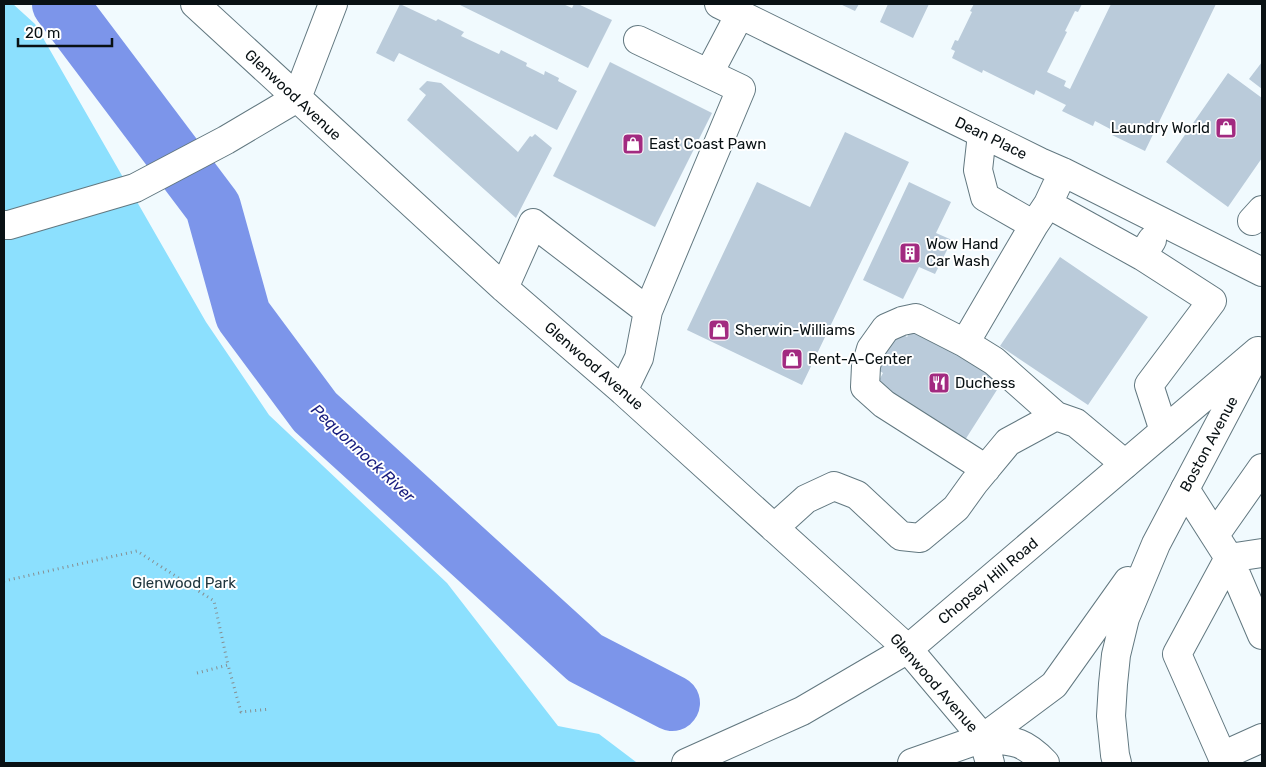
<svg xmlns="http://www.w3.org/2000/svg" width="1266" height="767" viewBox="0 0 1266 767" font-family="Rubik,sans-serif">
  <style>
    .green { fill: #8ce0fe }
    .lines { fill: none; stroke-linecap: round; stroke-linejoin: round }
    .river { stroke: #7c95ea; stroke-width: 56 }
    .building { fill: #bacbda }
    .minor-casing { stroke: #627880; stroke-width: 30 }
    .major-casing { stroke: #627880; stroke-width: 30 }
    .path { stroke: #868f92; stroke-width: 3; stroke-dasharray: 1 4; stroke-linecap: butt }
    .minor { stroke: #fff; stroke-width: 28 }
    .major { stroke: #fff; stroke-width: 28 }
    .labels { text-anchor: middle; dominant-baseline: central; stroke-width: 4; stroke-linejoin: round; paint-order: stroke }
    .street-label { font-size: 15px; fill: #091114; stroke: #fff }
    .poi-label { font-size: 15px; fill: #091114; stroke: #fff; text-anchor: start }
    .park-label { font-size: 15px; fill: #20373f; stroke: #fff }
    .water-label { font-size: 16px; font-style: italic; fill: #181d7f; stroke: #fff }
  </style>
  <rect width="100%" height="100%" fill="#f1fafe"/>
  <!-- green -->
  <path class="green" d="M4,4H13L35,24L206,322L269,415L447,583L558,726L599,734L636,762L632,763H4Z"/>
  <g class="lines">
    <!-- river -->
    <path class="river" d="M60,4L213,207L243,315L315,412L585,658L672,703"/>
  </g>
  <!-- building -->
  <path class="building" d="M400,4L436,21L438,19L464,32L461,36L499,54L501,50L527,63L526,66L544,75L545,71L559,78L558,81L577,91L557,130L399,53L394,62L376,53Z
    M458,4H563L572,8L574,4H578L612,20L588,68Z
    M840,4H859L855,11Z
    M888,4H929L913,38L880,22Z
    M974,4H1082L1078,12L1075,11L1065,31L1067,32L1047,72L1066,81L1064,86L1070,89L1111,4H1216L1145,151L1112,135L1114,131L1095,121L1093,126L1062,111L1066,105L1036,90L1034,95L983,70L982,73L952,58L955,51L951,49L955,40L958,41L972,12L970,11Z
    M610,62L712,113L655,227L553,176Z
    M1262,62V89L1249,79Z
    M1228,73L1262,98V158L1228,207L1166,162Z
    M427,81L441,83L518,152L530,136L532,137L535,134L552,148L516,218L407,120L426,95L419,89Z
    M845,132L909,162L802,385L687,330L757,182L810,207Z
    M909,182L951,202L936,233L952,240L935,274L919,267L903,299L863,280Z
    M1060,257L1148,317L1088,405L1000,346Z
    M914,326L1002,382L965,440L877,384L883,373L875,368L897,330L907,337Z"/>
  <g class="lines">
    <!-- minor casing -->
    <g class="minor-casing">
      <path id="minor" d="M195,4L504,288L623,391L908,649
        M719,4L1040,162L1063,172L1262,272
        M638,40L741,89L648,311
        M709,73L740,14
        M297,98L333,4
        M982,134L978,170L985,197L1034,225L1048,204L1063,172
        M1048,204L1142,256L1152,240
        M1252,221L1262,210
        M4,225H9L135,188L226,140L297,98
        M1142,256L1212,301L1149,385L1164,431
        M504,288L533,223L648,311L639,358L623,391
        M965,343L1034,225
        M986,469L884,404L865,387L866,366L871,349L886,328L902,321L916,318L965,343L994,361L1056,416
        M1185,489L1229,558L1262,635
        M774,528L806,499L834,486L857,495L901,536L920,538L956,508L974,483L1008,442L1056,416L1076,423L1125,464
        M1215,535L1262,468
        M1229,558L1177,654L1222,756L1262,738
        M1229,558L1262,553"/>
    </g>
    <!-- major casing -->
    <g class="major-casing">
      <path id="major" d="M908,649L983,738L990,763
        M983,738C1013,741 1023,740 1045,763
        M686,763L802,711L908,649L1258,351
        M912,763L983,738L1054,685L1128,581
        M1117,763L1115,755L1111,716L1113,684L1116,655L1125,618L1156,544L1251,364"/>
    </g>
    <!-- path -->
    <path class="path" d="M4,581L137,551L214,601L228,665
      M197,673L228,665L241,712L270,709"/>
    <!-- minor -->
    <use href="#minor" class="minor"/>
    <!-- major -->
    <use href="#major" class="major"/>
  </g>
  <!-- icons -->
  <defs>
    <g id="shop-square" transform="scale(1.125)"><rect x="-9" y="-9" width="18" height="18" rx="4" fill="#a22a80" stroke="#fff"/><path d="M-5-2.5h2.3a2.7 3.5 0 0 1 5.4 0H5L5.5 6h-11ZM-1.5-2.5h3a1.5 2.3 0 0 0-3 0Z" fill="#fff"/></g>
    <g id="building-square" transform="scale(1.125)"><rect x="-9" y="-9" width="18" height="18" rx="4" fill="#a22a80" stroke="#fff"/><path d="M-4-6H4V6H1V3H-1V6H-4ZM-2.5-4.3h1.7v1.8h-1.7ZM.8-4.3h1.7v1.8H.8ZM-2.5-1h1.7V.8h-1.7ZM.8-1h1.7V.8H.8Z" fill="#fff"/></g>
    <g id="restaurant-square" transform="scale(1.125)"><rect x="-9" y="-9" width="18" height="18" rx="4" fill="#a22a80" stroke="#fff"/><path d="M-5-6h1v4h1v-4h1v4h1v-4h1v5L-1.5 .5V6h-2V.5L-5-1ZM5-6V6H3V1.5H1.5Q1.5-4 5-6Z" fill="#fff"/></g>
  </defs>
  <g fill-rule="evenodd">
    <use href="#shop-square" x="1226" y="128"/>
    <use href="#shop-square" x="633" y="144"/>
    <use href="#building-square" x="910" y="253"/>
    <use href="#shop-square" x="719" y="330"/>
    <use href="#shop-square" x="792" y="359"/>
    <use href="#restaurant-square" x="939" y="383"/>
  </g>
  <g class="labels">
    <!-- street labels -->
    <g class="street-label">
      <text transform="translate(293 95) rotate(43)">Glenwood Avenue</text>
      <text transform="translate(991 138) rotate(26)">Dean Place</text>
      <text transform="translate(594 366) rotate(41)">Glenwood Avenue</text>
      <text transform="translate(1209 444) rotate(-62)">Boston Avenue</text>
      <text transform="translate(988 581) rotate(-40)">Chopsey Hill Road</text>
      <text transform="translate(934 683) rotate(49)">Glenwood Avenue</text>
    </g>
    <!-- poi labels -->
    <g class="poi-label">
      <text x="1210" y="128" text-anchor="end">Laundry World</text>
      <text x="649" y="144">East Coast Pawn</text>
      <text x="926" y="244">Wow Hand<tspan x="926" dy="17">Car Wash</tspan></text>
      <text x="735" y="330">Sherwin-Williams</text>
      <text x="808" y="359">Rent-A-Center</text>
      <text x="955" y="383">Duchess</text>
    </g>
    <!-- park labels -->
    <g class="park-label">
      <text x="184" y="583">Glenwood Park</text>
    </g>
    <!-- water labels -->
    <g class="water-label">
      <text transform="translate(363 453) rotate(43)">Pequonnock River</text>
    </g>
  </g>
  <!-- border -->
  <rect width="1266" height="767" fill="none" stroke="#091114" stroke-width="10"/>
  <!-- scale -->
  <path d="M18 38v8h94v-8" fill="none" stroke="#091114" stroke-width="2.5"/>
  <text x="25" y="38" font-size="15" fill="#091114" stroke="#ffffff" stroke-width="4" paint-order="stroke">20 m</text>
</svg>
